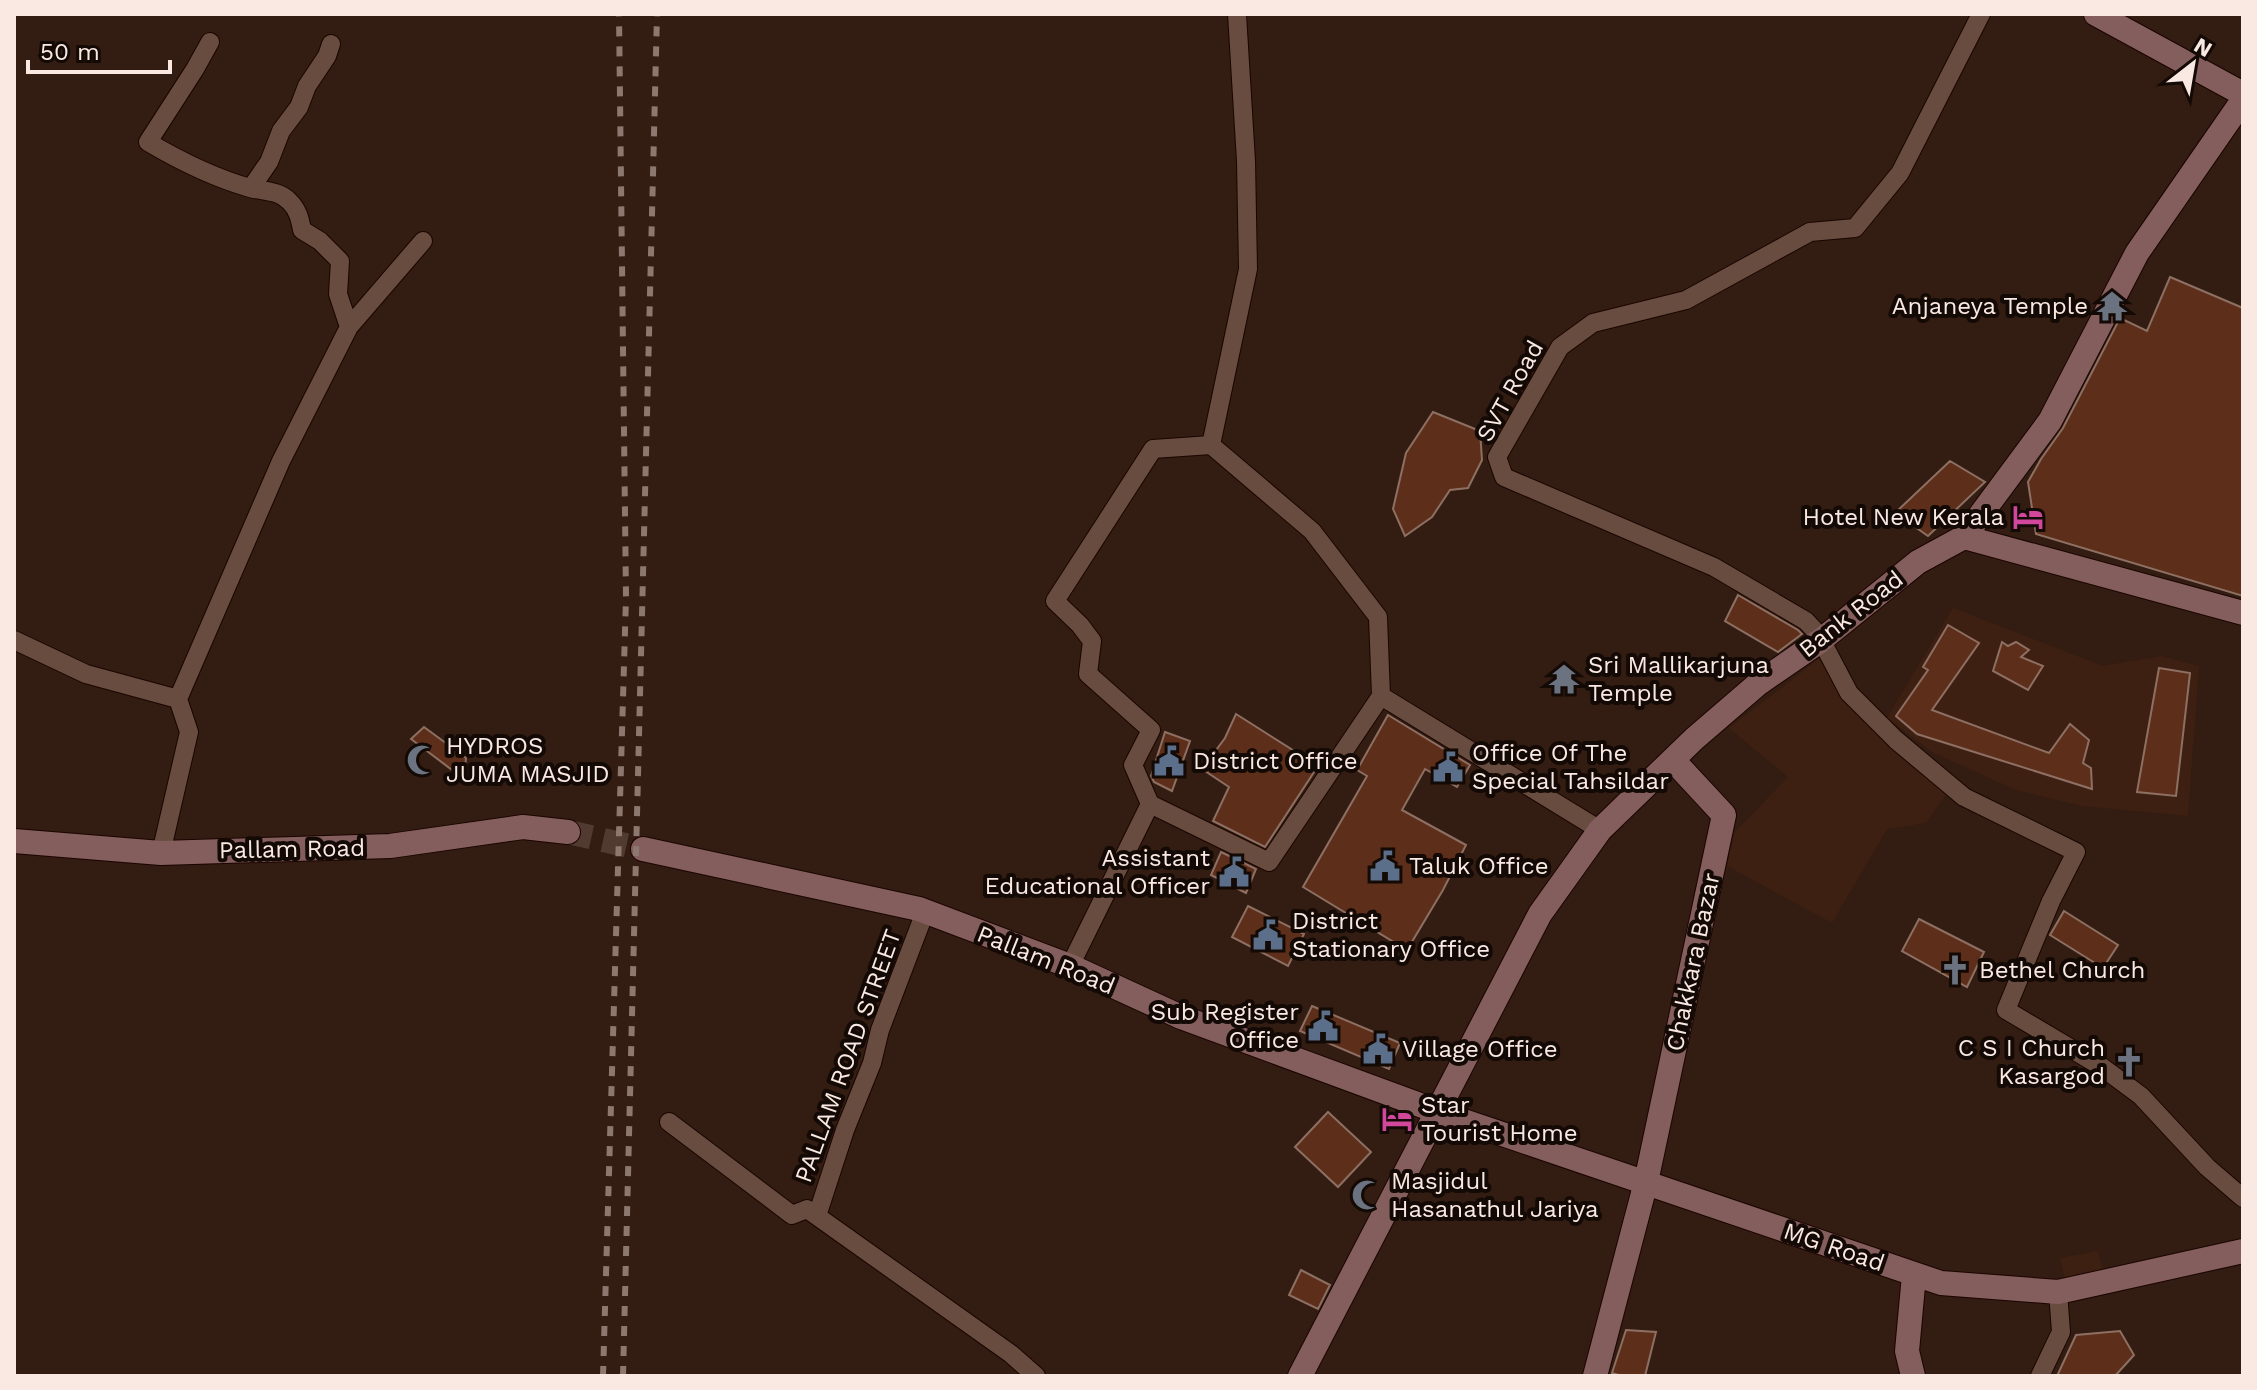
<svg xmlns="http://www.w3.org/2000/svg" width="2257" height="1390" viewBox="0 0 2257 1390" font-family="'Work Sans',sans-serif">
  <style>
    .built { fill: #3e2012 }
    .building { fill: #5d2f1a; stroke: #8d7063; stroke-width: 2 }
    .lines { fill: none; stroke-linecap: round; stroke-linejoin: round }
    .secondary-tunnel { stroke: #513b30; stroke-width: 24; stroke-dasharray: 24 12; stroke-linecap: butt }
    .street-casing { stroke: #1a0500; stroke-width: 20 }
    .secondary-casing { stroke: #1a0500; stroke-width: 26 }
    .street { stroke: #674c3f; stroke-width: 18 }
    .secondary { stroke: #845d5d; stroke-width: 24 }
    .rail { stroke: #8d786f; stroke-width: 6; stroke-dasharray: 10 10; stroke-linecap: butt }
    .labels { text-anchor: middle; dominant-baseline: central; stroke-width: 8; stroke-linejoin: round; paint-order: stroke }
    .poi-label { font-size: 24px; fill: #fae9e2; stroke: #130905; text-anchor: start }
    .street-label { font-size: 24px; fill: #fae9e2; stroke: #130905 }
  </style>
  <rect width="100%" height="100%" fill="#331c11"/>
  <!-- built -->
  <path class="built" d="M1953,608L2103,666L2161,656L2199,666L2188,816L2082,806L2016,790L1932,752L1887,718Z
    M1819,659L1844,692L1950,789L1926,823L1887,829L1832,923L1727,866L1735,832L1788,777L1729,728Z
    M2098,1251L2103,1272L2065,1278L2060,1258Z"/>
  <!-- building -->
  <path class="building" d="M2170,277L2243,308V596L2036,534L2028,482L2041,459L2063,428L2120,318L2147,331Z
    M1433,412L1480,431L1482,460L1468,488L1450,490L1432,517L1405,536L1393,509L1406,453Z
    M1950,461L1985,482L1928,536L1895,513Z
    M1738,595L1798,630L1802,634L1778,652L1725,621Z
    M1948,625L1979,643L1932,710L2049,753L2070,724L2089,740L2083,763L2091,768L2092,789L1917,734L1896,716L1928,670L1923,667Z
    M2002,642L2008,646L2016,642L2029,650L2021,657L2043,666L2028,690L1993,671Z
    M2159,668L2190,673L2176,796L2137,792Z
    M1236,714L1318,766L1265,847L1213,821L1229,787L1202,769L1225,738Z
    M1388,715L1470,765L1457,787L1425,769L1402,810L1466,845L1443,890L1407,950L1303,887L1367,776L1357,770Z
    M424,727L466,758L464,779L411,739Z
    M1165,732L1190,741L1172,791L1154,782L1151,776Z
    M1221,852L1256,869L1246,893L1211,875Z
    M1248,906L1304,934L1288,966L1232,937Z
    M2064,911L2118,945L2103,968L2050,935Z
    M1919,919L1984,952L1967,987L1902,951Z
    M1312,1006L1400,1043L1389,1069L1300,1031Z
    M1328,1112L1371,1152L1338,1187L1295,1147Z
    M1301,1270L1330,1285L1318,1309L1289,1295Z
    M1626,1330L1656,1332L1645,1376H1622L1612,1373Z
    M2120,1331L2134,1355L2115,1376H2057L2076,1335Z"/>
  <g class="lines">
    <!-- secondary-tunnel -->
    <path class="secondary-tunnel" d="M568,832L643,849"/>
    <!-- street casing -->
    <g class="street-casing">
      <path id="street" d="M1237,14L1246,161L1248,269L1211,445L1312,531L1378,617L1381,696
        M1981,14L1900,173L1855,228L1810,232L1686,300L1593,323L1560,347L1497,457L1504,477L1714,567L1806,621L1818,634L1849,693L1896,740L1964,797L2076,852L2051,901L2006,1010L2102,1067L2141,1096L2207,1167L2243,1198
        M210,42L195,69L148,142C180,161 215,178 250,188C265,192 279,190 290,202C298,210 300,219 302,230L320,241L340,261L338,294L349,327L423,241
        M251,188L269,162L281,131L299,107L307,86L327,56L331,44
        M14,640L86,674L178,699L189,732L161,853
        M178,699L281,461L349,327
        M1150,804L1133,765L1151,730L1088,674L1092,641L1080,625L1055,601L1153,449L1211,445
        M1070,966L1150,804L1269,862L1381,696L1600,830
        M669,1122L792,1215L807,1209L1011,1354L1036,1376
        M817,1216L845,1130L872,1063L880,1030L925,912
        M2040,1376L2061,1332L2058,1292"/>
    </g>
    <!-- secondary casing -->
    <g class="secondary-casing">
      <path id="secondary" d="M2096,14L2243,94
        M1964,537L2243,613
        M14,841L161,853L390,846L523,827L568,832
        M643,849L919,909L1070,966L1181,1017L1458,1119L1941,1283L2058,1292L2243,1251
        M1300,1376L1540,914L1600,830L1694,739L1759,683L1820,641L1918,562L1964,537L2050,421L2137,253L2243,100
        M1595,1376L1646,1182L1724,815L1673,760
        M1913,1376L1907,1351L1914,1275"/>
    </g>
    <!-- street -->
    <use href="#street" class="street"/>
    <!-- secondary -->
    <use href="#secondary" class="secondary"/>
    <!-- rail -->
    <path class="rail" d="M603,1376L626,597L619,14
      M623,1376L657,14"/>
  </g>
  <!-- icons -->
  <defs>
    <g id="temple-bare" transform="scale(2.4)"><path d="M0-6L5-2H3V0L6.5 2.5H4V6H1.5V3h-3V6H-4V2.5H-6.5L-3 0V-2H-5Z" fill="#6b7280" stroke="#130905" stroke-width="2.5" paint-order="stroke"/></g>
    <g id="hotel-bare" transform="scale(2.4)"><path d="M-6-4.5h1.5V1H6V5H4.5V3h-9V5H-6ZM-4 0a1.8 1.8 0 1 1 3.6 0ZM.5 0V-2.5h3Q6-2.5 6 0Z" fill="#d1479c" stroke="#130905" stroke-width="2.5" paint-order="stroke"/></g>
    <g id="mosque-bare" transform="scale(2.4)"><path d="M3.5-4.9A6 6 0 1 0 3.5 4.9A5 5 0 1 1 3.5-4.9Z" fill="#6b7280" stroke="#130905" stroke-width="2.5" paint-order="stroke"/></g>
    <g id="civic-bare" transform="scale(2.4)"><path d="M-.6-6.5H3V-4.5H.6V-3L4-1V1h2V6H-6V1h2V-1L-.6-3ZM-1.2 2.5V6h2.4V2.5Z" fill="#5c6f8a" stroke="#130905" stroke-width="2.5" paint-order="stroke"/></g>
    <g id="church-bare" transform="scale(2.4)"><path d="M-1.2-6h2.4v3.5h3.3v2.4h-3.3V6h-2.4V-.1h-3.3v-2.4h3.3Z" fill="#6b7280" stroke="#130905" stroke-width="2.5" paint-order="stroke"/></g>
  </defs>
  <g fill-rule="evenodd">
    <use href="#temple-bare" x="2112" y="306"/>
    <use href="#hotel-bare" x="2028" y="517"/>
    <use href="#temple-bare" x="1564" y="679"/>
    <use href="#mosque-bare" x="422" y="760"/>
    <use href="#civic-bare" x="1169" y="761"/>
    <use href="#civic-bare" x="1448" y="767"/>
    <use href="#civic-bare" x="1385" y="866"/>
    <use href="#civic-bare" x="1234" y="872"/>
    <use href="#civic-bare" x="1268" y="935"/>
    <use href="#church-bare" x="1955" y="970"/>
    <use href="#civic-bare" x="1323" y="1026"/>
    <use href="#civic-bare" x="1378" y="1049"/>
    <use href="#church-bare" x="2129" y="1062"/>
    <use href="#hotel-bare" x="1397" y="1119"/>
    <use href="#mosque-bare" x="1367" y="1195"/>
  </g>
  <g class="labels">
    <!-- poi labels -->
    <g class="poi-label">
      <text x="2088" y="306" text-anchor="end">Anjaneya Temple</text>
      <text x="2004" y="517" text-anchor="end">Hotel New Kerala</text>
      <text x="1588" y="665">Sri Mallikarjuna<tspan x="1588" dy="28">Temple</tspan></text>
      <text x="446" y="746">HYDROS<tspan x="446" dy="28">JUMA MASJID</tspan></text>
      <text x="1472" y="753">Office Of The<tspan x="1472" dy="28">Special Tahsildar</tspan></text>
      <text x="1193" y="761">District Office</text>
      <text x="1210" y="858" text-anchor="end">Assistant<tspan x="1210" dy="28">Educational Officer</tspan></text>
      <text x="1409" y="866">Taluk Office</text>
      <text x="1292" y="921">District<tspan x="1292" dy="28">Stationary Office</tspan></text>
      <text x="1979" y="970">Bethel Church</text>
      <text x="1299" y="1012" text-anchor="end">Sub Register<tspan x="1299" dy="28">Office</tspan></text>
      <text x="2105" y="1048" text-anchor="end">C S I Church<tspan x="2105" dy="28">Kasargod</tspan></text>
      <text x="1402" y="1049">Village Office</text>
      <text x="1421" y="1105">Star<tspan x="1421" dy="28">Tourist Home</tspan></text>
      <text x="1391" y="1181">Masjidul<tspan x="1391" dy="28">Hasanathul Jariya</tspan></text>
    </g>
    <!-- street labels -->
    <g class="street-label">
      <text transform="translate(1510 391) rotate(-61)">SVT Road</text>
      <text transform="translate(1851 614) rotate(-38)">Bank Road</text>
      <text transform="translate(292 849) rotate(-1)">Pallam Road</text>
      <text transform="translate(1046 960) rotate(22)">Pallam Road</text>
      <text transform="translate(1693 962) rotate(-78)">Chakkara Bazar</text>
      <text transform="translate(848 1056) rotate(-70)">PALLAM ROAD STREET</text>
      <text transform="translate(1834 1247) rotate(19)">MG Road</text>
    </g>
  </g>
  <!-- border -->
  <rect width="2257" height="1390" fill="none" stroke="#fae9e2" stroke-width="32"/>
  <!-- north arrow -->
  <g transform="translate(2193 64) rotate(31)" stroke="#130905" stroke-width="6" paint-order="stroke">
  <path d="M0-6L14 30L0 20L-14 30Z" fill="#fae9e2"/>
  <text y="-12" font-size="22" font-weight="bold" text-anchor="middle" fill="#fae9e2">N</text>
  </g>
  <!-- scale -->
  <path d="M28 60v12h142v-12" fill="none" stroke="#fae9e2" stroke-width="4"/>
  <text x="40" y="60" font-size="24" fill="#fae9e2" stroke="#130905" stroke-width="6" paint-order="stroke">50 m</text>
</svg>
